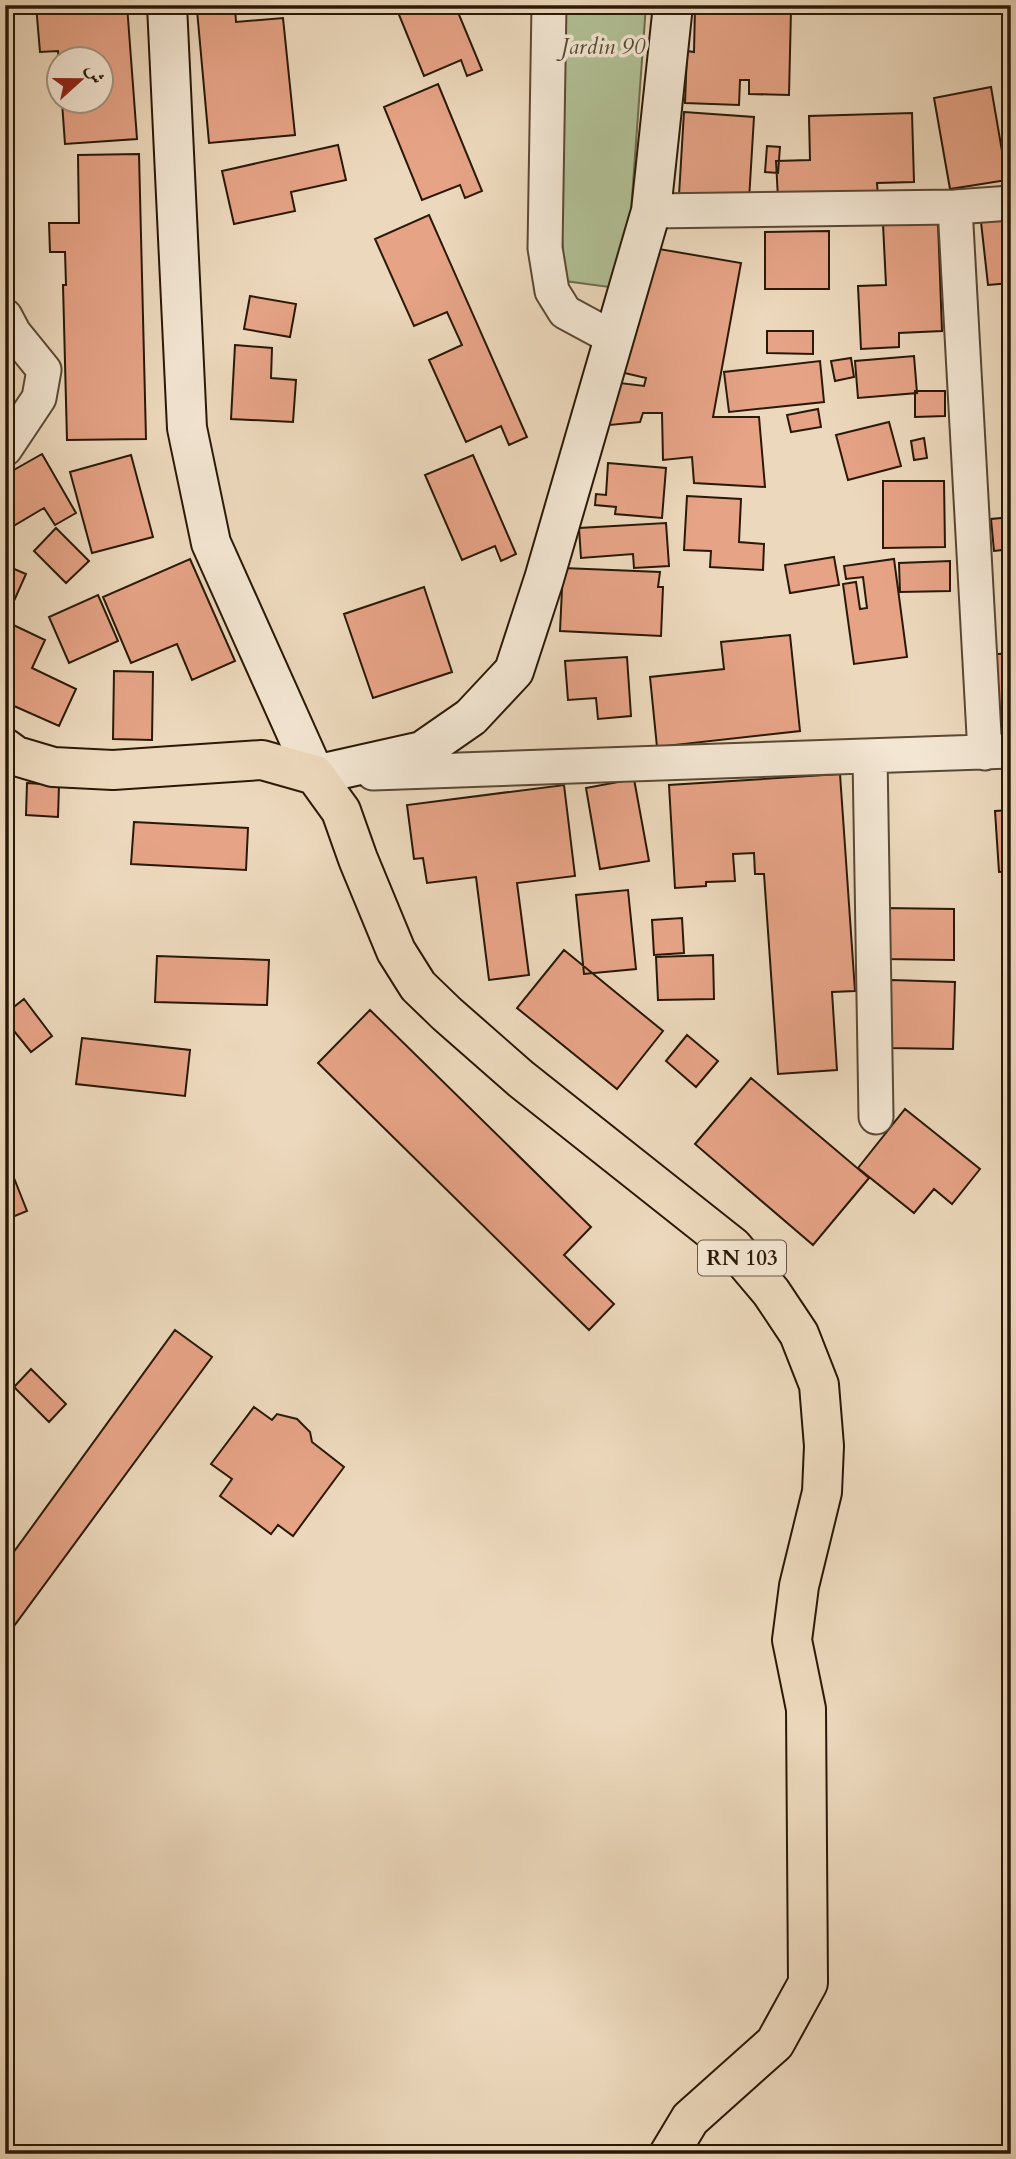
<svg xmlns="http://www.w3.org/2000/svg" width="1016" height="2159" viewBox="0 0 1016 2159" font-family="Cardo,Amiri,serif">
  <style>
    .green { fill: #b2c096; stroke: #6e6c4e; stroke-width: 2 }
    .building { fill: #e6a386; stroke: #2a1907; stroke-width: 2 }
    .lines { fill: none; stroke-linecap: round; stroke-linejoin: round }
    .street-casing { stroke: #5a4934; stroke-width: 37 }
    .secondary-casing { stroke: #2a1907; stroke-width: 42 }
    .primary-casing { stroke: #2a1907; stroke-width: 42 }
    .street { stroke: #f3e6d3; stroke-width: 33 }
    .secondary { stroke: #f3e6d3; stroke-width: 38 }
    .primary { stroke: #ecd8bc; stroke-width: 38 }
    .labels { text-anchor: middle; dominant-baseline: central; stroke-width: 7; stroke-linejoin: round; paint-order: stroke }
    .shield { fill: #f3e6d3; stroke: #665644; stroke-width: 2 }
    .shield-label { font-size: 21px; font-weight: bold; fill: #2a1907 }
    .park-label { font-size: 23px; font-style: italic; fill: #534b32; stroke: #f3e6d3 }
  </style>
  <rect width="100%" height="100%" fill="#ecd8bc"/>
  <filter id="stains"><feTurbulence type="fractalNoise" baseFrequency=".00286" numOctaves="4"/><feColorMatrix values="0 0 0 0 .2 0 0 0 0 .09 0 0 0 0 .02 0 0 0 .5 -.17"/></filter>
  <radialGradient id="worn" r=".72"><stop offset=".6" stop-color="#630" stop-opacity="0"/><stop offset="1" stop-color="#630" stop-opacity=".3"/></radialGradient>
  <!-- green -->
  <path class="green" d="M562,5H646L631,211L609,287L565,281L561,222Z"/>
  <!-- building -->
  <path class="building" d="M36,5H127L137,139L65,144L62,102H102V60H60V73L58,51L40,52Z
    M395,5H455L482,70L467,76L461,60L424,76Z
    M711,5H764V9L711,7Z
    M235,6L236,22L283,18L295,135L209,143L197,10Z
    M695,8L791,10L789,95L749,94V80H740L739,105L685,103L687,51L694,52Z
    M438,84L482,191L465,198L460,185L422,200L384,107Z
    M991,87L1007,180L950,189L934,98Z
    M684,112L754,117L749,200L679,195Z
    M912,113L914,182L877,183L878,196L778,199L776,161L810,160L809,116Z
    M338,145L346,180L291,192L295,211L234,224L222,171Z
    M767,146L780,147L778,173L765,172Z
    M139,154L146,439L67,440L63,285H66L65,252H50L49,223H79L78,155Z
    M429,215L527,437L509,445L501,426L466,442L429,360L462,345L447,312L414,326L375,239Z
    M1011,219V283L988,285L981,222Z
    M938,222L942,331L899,333V347L861,349L858,286L886,285L883,224Z
    M829,231V289H765V232Z
    M653,248L741,263L713,417H759L765,487L694,483L692,457L663,460L662,413H643L640,422L610,425L609,411L620,383L644,386L646,378L616,371Z
    M250,296L296,304L290,337L244,329Z
    M767,331H813V354L767,353Z
    M235,345L272,348L271,378L296,380L293,422L231,419Z
    M914,356L917,393L858,398L855,361Z
    M851,358L854,377L835,381L831,361Z
    M820,361L824,402L729,412L724,372Z
    M915,391H945V416L915,417Z
    M818,409L821,427L791,432L787,415Z
    M889,422L901,466L848,480L836,435Z
    M924,438L927,458L914,460L911,441Z
    M42,454L76,513L55,525L44,508L5,531V475Z
    M131,455L153,537L92,553L70,472Z
    M473,455L516,554L501,561L495,546L462,560L425,475Z
    M608,463L666,468L662,518L615,514L616,507L595,505L596,494L606,495Z
    M883,481H944L945,547L883,548Z
    M687,496L741,499L739,542L764,544L763,570L710,567L711,551L684,550Z
    M1011,517V549L994,551L991,519Z
    M666,523L669,566L634,568L633,554L581,558L579,528Z
    M56,528L89,561L66,583L34,551Z
    M834,557L839,585L790,593L785,565Z
    M190,559L235,661L192,680L177,644L131,663L103,597Z
    M894,559L907,657L854,664L843,584L856,582L860,609L867,608L863,577L846,579L844,566Z
    M950,561V591L900,592L899,563Z
    M5,565L26,574L5,621Z
    M563,568L660,572L658,587H663L661,636L560,631Z
    M424,587L452,672L373,698L344,614Z
    M98,595L118,641L69,663L49,617Z
    M5,621L45,640L32,668L76,689L59,726L5,702Z
    M790,635L800,731L657,747L650,677L724,669L721,642Z
    M1011,653V721L992,723L986,655Z
    M627,657L631,716L598,719L596,698L568,700L565,661Z
    M114,671L153,672L152,740L113,739Z
    M840,774L855,991L832,992L837,1070L778,1074L764,874H755L754,853L733,854L735,881L706,882V886L675,888L669,785Z
    M634,779L649,861L600,869L586,788Z
    M27,783L59,785L58,817L26,815Z
    M564,785L575,876L517,883L529,975L489,980L476,877L427,883L423,858L414,859L407,805Z
    M1011,810V871L999,872L995,811Z
    M134,822L248,828L246,870L131,864Z
    M628,890L636,969L584,974L576,895Z
    M883,908L954,909V960L883,959Z
    M682,918L684,953L654,955L652,920Z
    M564,950L663,1031L617,1089L517,1008Z
    M713,955L714,999L658,1000L656,957Z
    M157,956L269,960L267,1005L155,1002Z
    M891,980L955,982L953,1049L889,1048Z
    M24,999L52,1036L31,1052L5,1020V1014Z
    M370,1010L591,1227L564,1255L614,1304L589,1330L318,1063Z
    M687,1035L718,1061L696,1087L666,1061Z
    M82,1038L190,1050L185,1096L76,1084Z
    M751,1078L869,1178L813,1245L695,1144Z
    M905,1109L980,1169L952,1204L934,1189L914,1213L858,1168Z
    M12,1173L27,1211L5,1220V1176Z
    M175,1330L212,1357L14,1626L5,1619V1564Z
    M31,1369L66,1404L49,1422L14,1387Z
    M254,1407L272,1420L277,1414L297,1419L310,1432L312,1442L344,1467L293,1536L278,1525L271,1534L220,1496L232,1479L211,1464Z"/>
  <g class="lines">
    <!-- street casing -->
    <g class="street-casing">
      <path id="street" d="M549,5L545,248L552,291L565,312L615,339
        M955,207L985,753
        M651,211L955,207L1011,203
        M5,316L14,333L44,370L39,398L5,449
        M870,756L876,1117
        M373,773L1011,751"/>
    </g>
    <!-- secondary casing -->
    <g class="secondary-casing">
      <path id="secondary" d="M167,5L187,428L211,543L315,775L422,751L471,717L514,671L544,579L651,211L673,5"/>
    </g>
    <!-- primary casing -->
    <g class="primary-casing">
      <path id="primary" d="M5,748L16,756L53,767L113,770L262,760L315,775L341,811L358,859L396,951L418,986L447,1014L521,1079L733,1247L771,1292L799,1334L819,1385L824,1446L822,1492L799,1586L792,1640L806,1709L808,1983L775,2043L690,2119L669,2154"/>
    </g>
    <!-- street -->
    <use href="#street" class="street"/>
    <!-- secondary -->
    <use href="#secondary" class="secondary"/>
    <!-- primary -->
    <use href="#primary" class="primary"/>
  </g>
  <g class="labels">
    <!-- shield labels -->
    <rect class="shield" x="698" y="1240.5" width="88" height="35" rx="5"/>
    <g class="shield-label">
      <text x="742" y="1258">RN 103</text>
    </g>
    <!-- park labels -->
    <g class="park-label">
      <text x="603" y="46">Jardin 90</text>
    </g>
  </g>
  <!-- margin -->
  <rect width="1016" height="2159" fill="none" stroke="#ecd8bc" stroke-width="28"/>
  <rect x="7" y="7" width="1002" height="2145" fill="none" stroke="#2a1907" stroke-width="3.5"/>
  <rect x="14" y="14" width="988" height="2131" fill="none" stroke="#2a1907" stroke-width="2"/>
  <!-- north arrow -->
  <g transform="translate(80 80) rotate(69)"><circle r="33" fill="#f3e6d3" stroke="#a39481" stroke-width="2"/>
  <path d="M0-5L12 26L0 18L-12 26Z" fill="#8f2418"/>
  <text y="-10" font-size="19" font-weight="bold" text-anchor="middle" fill="#2a1907">ش</text>
  </g>
  <rect width="100%" height="100%" filter="url(#stains)"/>
  <rect width="100%" height="100%" fill="url(#worn)"/>
</svg>
